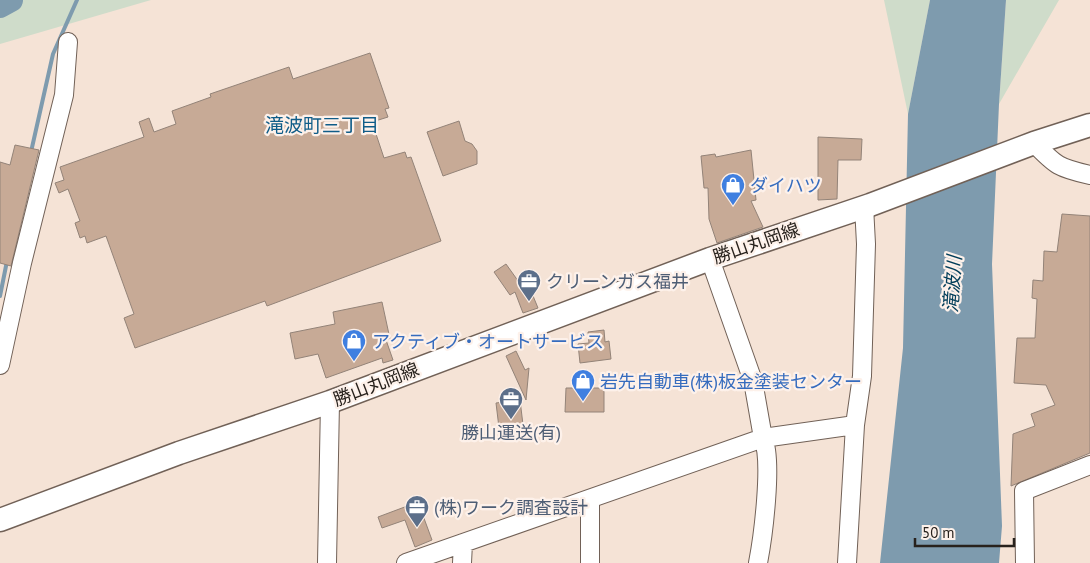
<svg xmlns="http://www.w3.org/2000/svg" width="1090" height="563" viewBox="0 0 1090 563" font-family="'PT Sans','Noto Sans JP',sans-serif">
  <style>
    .green { fill: #cfdcca }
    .water { fill: #7e9bae }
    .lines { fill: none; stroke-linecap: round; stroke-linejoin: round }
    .stream { stroke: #7e9bae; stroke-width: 4 }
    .river { stroke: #7e9bae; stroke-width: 24 }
    .building { fill: #c7aa96; stroke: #938378 }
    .minor-casing { stroke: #716157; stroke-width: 20 }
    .major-casing { stroke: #716157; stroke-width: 25 }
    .minor { stroke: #fff; stroke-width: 18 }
    .major { stroke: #fff; stroke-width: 22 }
    .labels { text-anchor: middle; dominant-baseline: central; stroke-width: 4.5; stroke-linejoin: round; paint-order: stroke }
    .shop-label { font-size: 18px; fill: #366cbe; stroke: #fdf1ea; text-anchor: start }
    .street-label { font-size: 18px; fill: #28221d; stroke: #fdf1ea }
    .service-label { font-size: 18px; fill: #4e5e75; stroke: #fdf1ea; text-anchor: start }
    .neighbourhood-label { font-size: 19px; fill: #0f5c88; stroke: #fdf1ea }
    .water-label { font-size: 19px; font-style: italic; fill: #003d59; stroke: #fdf1ea }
  </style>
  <rect width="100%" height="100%" fill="#f5e3d6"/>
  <!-- green -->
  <path class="green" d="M0,0H151L0,44Z
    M884,0H930L908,114Z
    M1006,0H1059L999,104Z"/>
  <!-- water -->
  <path class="water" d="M930,0H1006L999,104L992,264L1002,526L999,563H880L903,348L908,114Z"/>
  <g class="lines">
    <!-- stream -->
    <path class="stream" d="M31,152L53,54L77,0
      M0,296L7,261"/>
    <!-- river -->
    <path class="river" d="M0,6L11,0"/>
  </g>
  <!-- building -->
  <path class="building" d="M370,53L389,108L385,109L388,117L372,122L384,158L405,152L407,158L411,157L441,241L267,306L265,301L135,348L124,318L134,314L106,236L87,243L85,236L80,238L75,223L80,221L68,189L59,193L55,183L64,180L60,167L144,137L139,122L149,118L154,132L176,124L172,111L211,97L210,94L289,67L293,79Z
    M459,121L465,141L472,144L477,151V164L443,176L427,132Z
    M818,137L862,139L861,160H838L837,199L818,200Z
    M15,145L39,150L11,266L0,263V162L10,165Z
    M751,150L756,200L751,201L763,227L717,243L709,219L708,188H704L701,156L715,154L716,157Z
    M1062,214L1090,216V453L1011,486L1013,434L1035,426L1031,414L1055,405L1046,385L1014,383L1017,338H1035L1037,299L1032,298L1033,280L1043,281L1044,251L1057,252Z
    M506,264L526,292L531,291L538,308L523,313L515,292L510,295L494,272Z
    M382,302L390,339L386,340L393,360L383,363L382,358L326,378L318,354L295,359L290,333L335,324L333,312Z
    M604,330L605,342L609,341L611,359L580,363L578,344L589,343L588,332Z
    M516,351L525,370L529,368L526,400L506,356Z
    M566,388H604V412H565Z
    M520,400L524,433L500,436L496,403Z
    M418,502L432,540L415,547L405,520L382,528L378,517Z"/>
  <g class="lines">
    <!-- minor casing -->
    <g class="minor-casing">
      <path id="minor" d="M1034,143C1056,166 1059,168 1090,175
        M710,259L753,381L763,438C773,461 763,537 758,563
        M0,365L22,263L64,95L68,42
        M327,563L330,402
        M406,563L763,438L855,425
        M462,563L463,543
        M590,563V499
        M847,563L855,425L862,376L866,244L864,206
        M1025,563L1024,491L1090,465"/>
    </g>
    <!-- major casing -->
    <g class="major-casing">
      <path id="major" d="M0,520L179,453L330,402L710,259L870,205L1034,143L1090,125"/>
    </g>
    <!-- minor -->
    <use href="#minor" class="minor"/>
    <!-- major -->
    <use href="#major" class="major"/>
  </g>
  <!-- icons -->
  <defs>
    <g id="shop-pin" transform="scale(1.25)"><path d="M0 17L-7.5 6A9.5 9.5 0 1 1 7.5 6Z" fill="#3f7fe0" stroke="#fdf1ea"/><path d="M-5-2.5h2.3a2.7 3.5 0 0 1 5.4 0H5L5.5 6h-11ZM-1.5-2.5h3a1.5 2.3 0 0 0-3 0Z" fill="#fff"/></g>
    <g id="office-pin" transform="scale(1.25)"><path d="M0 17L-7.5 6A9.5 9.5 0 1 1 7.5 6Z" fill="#5c6f8a" stroke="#fdf1ea"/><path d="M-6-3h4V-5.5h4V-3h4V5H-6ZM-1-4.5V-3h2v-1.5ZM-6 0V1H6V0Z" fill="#fff"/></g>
  </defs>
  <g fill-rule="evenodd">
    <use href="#shop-pin" x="733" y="185"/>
    <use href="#office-pin" x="529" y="281"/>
    <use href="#shop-pin" x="354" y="341"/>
    <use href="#shop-pin" x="583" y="381"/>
    <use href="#office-pin" x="511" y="399"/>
    <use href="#office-pin" x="417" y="507"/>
  </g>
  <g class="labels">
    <!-- shop labels -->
    <g class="shop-label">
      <text x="750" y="185">ダイハツ</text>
      <text x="372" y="341">アクティブ・オートサービス</text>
      <text x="600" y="381">岩先自動車(株)板金塗装センター</text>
    </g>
    <!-- street labels -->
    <g class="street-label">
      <text transform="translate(756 243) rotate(-19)">勝山丸岡線</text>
      <text transform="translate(376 384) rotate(-21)">勝山丸岡線</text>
    </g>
    <!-- service labels -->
    <g class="service-label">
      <text x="546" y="281">クリーンガス福井</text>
      <text x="511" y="432" text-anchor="middle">勝山運送(有)</text>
      <text x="434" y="507">(株)ワーク調査設計</text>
    </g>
    <!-- neighbourhood labels -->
    <g class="neighbourhood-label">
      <text x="322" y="125">滝波町三丁目</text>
    </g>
    <!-- water labels -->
    <g class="water-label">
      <text transform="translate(952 284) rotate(-86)">滝波川</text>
    </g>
  </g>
  <!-- scale -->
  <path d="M915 538v8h99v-8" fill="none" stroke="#28221d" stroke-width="2.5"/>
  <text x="922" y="538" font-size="15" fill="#28221d" stroke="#fdf1ea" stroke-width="4" paint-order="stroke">50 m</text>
</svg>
